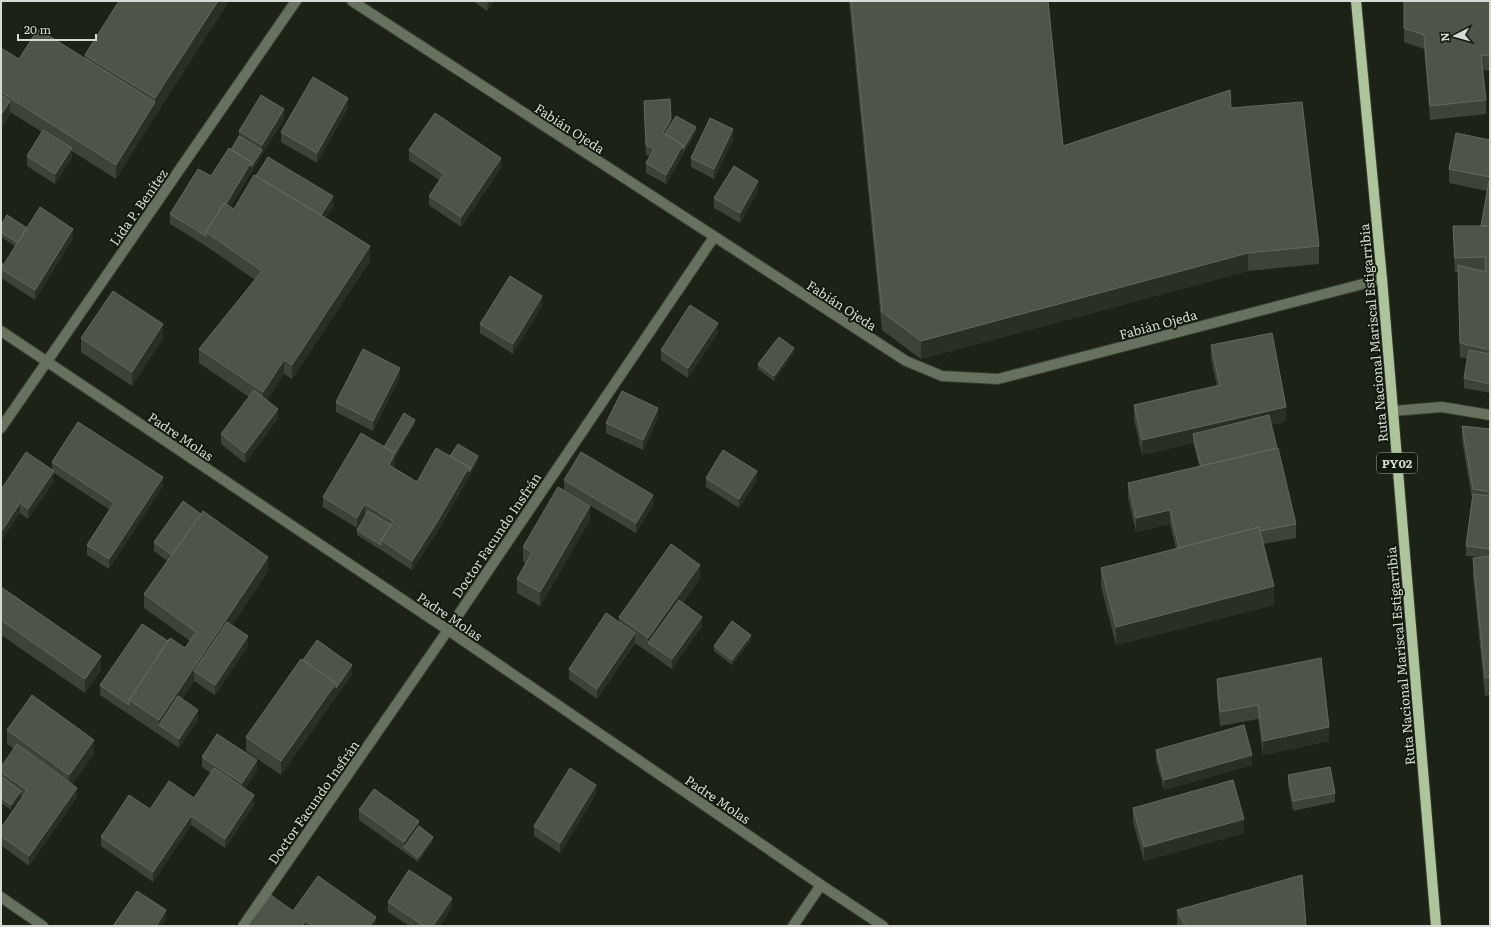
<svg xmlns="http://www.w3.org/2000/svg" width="1491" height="927" viewBox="0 0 1491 927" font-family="Literata,serif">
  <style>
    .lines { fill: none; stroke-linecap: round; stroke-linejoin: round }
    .minor-casing { stroke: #363c30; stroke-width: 12 }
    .major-casing { stroke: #363c30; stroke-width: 12 }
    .minor { stroke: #66715f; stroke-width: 10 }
    .major { stroke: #aec49d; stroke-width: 10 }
    .wall { fill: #3c4438 }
    .shaded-wall { fill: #293023 }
    .building { fill: #4d5448; stroke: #62695e }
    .labels { text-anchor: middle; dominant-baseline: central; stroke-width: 4; stroke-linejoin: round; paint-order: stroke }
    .shield { fill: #12190d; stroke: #9aa097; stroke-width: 1 }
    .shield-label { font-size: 12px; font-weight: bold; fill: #d5dad2 }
    .street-label { font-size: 13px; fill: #d5dad2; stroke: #12190d }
  </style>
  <rect width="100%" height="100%" fill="#1c2216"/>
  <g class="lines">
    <!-- minor casing -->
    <g class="minor-casing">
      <path id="minor" d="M352,1L906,361L942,376L998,379L1382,279
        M1,331L448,630L821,885L883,926
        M1393,411L1442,407L1490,415
        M1,428L296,1
        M1,897L43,926
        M243,926L448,630L714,237
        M793,926L821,885"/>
    </g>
    <!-- major casing -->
    <g class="major-casing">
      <path id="major" d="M1356,1L1382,279L1436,926"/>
    </g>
    <!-- minor -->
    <use href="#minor" class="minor"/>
    <!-- major -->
    <use href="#major" class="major"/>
  </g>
  <!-- wall -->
  <path class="wall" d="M119,1H229L155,116L116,179L72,151V158L55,184L27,166V156L42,132L10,112V115L1,129V48L19,59H85V55Z
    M473,1H494L487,11Z
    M849,1H1048L1063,146L1231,108L1319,246V264L1248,271L921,359L882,330Z
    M1404,1H1490V71L1483,70L1486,100V114L1430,120L1424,49L1404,42Z
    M644,101L671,123L696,132L666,184L646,173V163L650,156L646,155L644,111Z
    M348,108L317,163L281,142V132Z
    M284,119L230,207L234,209L256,176L333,206L326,218L370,261L292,379L284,374L267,400L278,418L245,463L221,444V434L249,397L199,363V349L255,280L206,246L170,224V214L211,176L231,150L239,136V131Z
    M733,139L714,179L691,167V158Z
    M1490,140V393L1464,388V378L1467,359L1460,357L1458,272H1455L1453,241V226H1481L1487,191L1449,183V169Z
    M409,150L501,168L461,227L429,205V196L439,180L409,160Z
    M758,191L740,223L714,208V198Z
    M1,225L27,228L73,238L35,300L1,278V262L3,265L15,246L1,237Z
    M542,306L513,354L480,333V324Z
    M718,332L688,378L661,360V350Z
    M81,338H163L132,386L81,352Z
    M1211,345L1286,421L1271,425L1296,524V538L1263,544L1274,605L1116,645L1101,586V568L1176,549L1170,524L1136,532L1128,498V483L1199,466L1193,443L1142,455L1134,419V405L1217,386L1211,359Z
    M794,353L774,381L758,369V364Z
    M400,377L373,431L336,412V402Z
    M658,418L643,450L606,433V423Z
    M415,424L395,458V463L393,467L417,482L450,456L478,461L437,532L412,570L381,550L357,535V530L366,515L365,514L357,528L323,507V497L384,447Z
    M1462,426L1490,429V695L1485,696L1473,576V558L1480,557L1466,556V546L1472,499L1462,440Z
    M52,462L163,486L109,569L87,555V545L110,510L54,473V481L28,519L20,513L1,490L52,470Z
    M706,478L757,480L739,508L706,487Z
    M564,480L653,505L636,533L564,490Z
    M590,520L540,606L517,593V579L526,563L523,561V547Z
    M154,542L268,571L232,625L248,646L215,695L194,681L182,699L198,720L179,748L100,695V685L168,641L185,648L190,641L144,608V594L167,561L154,551Z
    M700,579L683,603L702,626L672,669L635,643L597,699L569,679V669L619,622V617Z
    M1,587L101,670L85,693L1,635Z
    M751,640L732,665L714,651V646Z
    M303,660L352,674L281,775L246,751V737Z
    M1217,679L1329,741L1263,755L1258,719L1220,726L1217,693Z
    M7,730L94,754L72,784L77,797L29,866L1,845V828L23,797L21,796L11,810L1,803V767L14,749L7,744Z
    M1156,750L1252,765L1164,790L1156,760Z
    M202,757L257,770L245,789L254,805L225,848L191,825L153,882L101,846V837L150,809L194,798L211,773L202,767Z
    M1288,775L1335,793V802L1293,811L1288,785Z
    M596,794L560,853L534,836V826Z
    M1133,808L1244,833L1144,861L1133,822Z
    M359,810L419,826L433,841L418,862L359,820Z
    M388,902L452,907L440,926H409L388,912Z
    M1177,910L1306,926H1177Z
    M293,911L376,926H249V924Z"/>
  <!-- shaded-wall -->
  <path class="shaded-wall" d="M218,1H229L155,116V98Z
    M488,1H494L487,11Z
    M348,98V108L317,163V153Z
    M10,101V115L1,129V115Z
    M155,102V116L116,179V165Z
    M284,109V119L212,236L208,233L251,162L262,150V145Z
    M671,119V128L665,139L663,133Z
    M696,127V132L683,154V149Z
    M733,129V139L714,179V169Z
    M683,145V154L666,184V175Z
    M72,148V158L55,184V174Z
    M501,158V168L461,227V217Z
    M758,181V191L740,223V213Z
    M333,196V206L319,229V219Z
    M73,229V238L35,300V290Z
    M370,246V261L292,379V365Z
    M1248,253V271L921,359V341Z
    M542,296V306L513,354V344Z
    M718,323V332L688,378V368Z
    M163,324V338L132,386V372Z
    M794,348V353L774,381V376Z
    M284,360V374L263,406V392Z
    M400,368V377L373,431V421Z
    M1286,407V421L1195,442L1193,434V443L1142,455V440Z
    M658,408V418L643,450V440Z
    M278,409V418L245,463V453Z
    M415,420V424L395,458V463L389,474V465Z
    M478,456V461L437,532L412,570V561L469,467Z
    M54,471V481L28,519V509Z
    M757,471V480L739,508V499Z
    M163,477V486L109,569V559Z
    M653,495V505L636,533V523Z
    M20,503V513L1,542V532Z
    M365,504V514L357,528V518Z
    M590,506V520L540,606V592Z
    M1170,510V524L1136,532V518Z
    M268,557V571L199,674L194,671V681L163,728L159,725V720Z
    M700,565V579L653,646L648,643V638Z
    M1274,586V605L1116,645V627Z
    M702,617V626L672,669V659Z
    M635,633V642L597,699V689Z
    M751,635V640L732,665V660Z
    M248,636V646L215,695V685Z
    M101,656V670L85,693V679Z
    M352,665V674L281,775V761L336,683Z
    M198,710V720L179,748V739Z
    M1329,727V741L1263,755V741Z
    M94,740V754L69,789V775Z
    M1252,755V765L1164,790V780Z
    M257,760V770L242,793V783Z
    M596,785V794L560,853V843Z
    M77,788V797L29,866V856Z
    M21,791V796L11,810V805Z
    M254,795V805L225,848V839Z
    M191,816V825L153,882V872Z
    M1244,819V833L1144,861V847Z
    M419,821V831L404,847V852V842Z
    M433,837V841L418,862V858Z
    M452,898V907L440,926H433Z
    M166,910V920L162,926H156Z
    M376,917V926H370Z
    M306,921V926H302Z"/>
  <!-- building -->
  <path class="building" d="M119,1H218L155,98L85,55Z
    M851,1H1048L1063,146L1230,90L1231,108L1302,102L1319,246L1248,253L921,341L882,312Z
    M1404,1H1490V56L1481,55L1486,100L1430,106L1424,35L1404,28Z
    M38,29L155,102L116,165L1,92V48L19,59Z
    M313,77L348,98L317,153L281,132Z
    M1,95L10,101L1,115Z
    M261,95L284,109L262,145L239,131Z
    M670,99L671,119L663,133L683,145L666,175L646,163L654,149L646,145L644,101Z
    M435,113L501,158L461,217L429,196L444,174L409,150Z
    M676,116L696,127L683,149V145L665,134Z
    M710,118L733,129L714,169L691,158Z
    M43,130L72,148L55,174L27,156Z
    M1456,133L1490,140V177L1449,169Z
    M239,136L262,150L251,167V162L231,150Z
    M229,148L251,162L226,204L224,203L206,232V236L170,214L198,169L211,176Z
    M268,157L333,196L321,215L256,176Z
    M734,166L758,181L740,213L714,198Z
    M254,175L337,225L370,246L292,365L284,360L263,392L199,349L262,271L206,232L224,203L234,209Z
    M1489,181H1490V226H1481Z
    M40,207L73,229L35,290L1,269Z
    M7,215L27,228L18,243L1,232V225Z
    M1453,226H1490V350L1460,343L1458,265L1486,272L1485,257L1455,258Z
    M1,262L3,264L1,267Z
    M510,276L542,296L513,344L480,324Z
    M113,291L163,324L132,372L81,338Z
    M690,305L718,323L688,368L661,350Z
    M1272,333L1286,407L1142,440L1134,405L1220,385L1211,345Z
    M779,337L794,348L774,376L758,364Z
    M363,349L400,368L373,421L336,402Z
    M1469,350L1490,354V384L1464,378Z
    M254,390L278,409L245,453L221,434Z
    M622,391L658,408L643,440L606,423Z
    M404,413L415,420L395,453L384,447Z
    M1269,415L1277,448L1201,466L1193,434Z
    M78,422L163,477L109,559L87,545L114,503L52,462Z
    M1462,426L1490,429V492L1473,489Z
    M361,433L395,453L389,465L417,482L436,448L469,467L437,522L412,561L381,540L393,521L365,504L357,518L323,497Z
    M458,444L478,456L469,472V467L450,456Z
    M1278,448L1296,524L1260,531L1259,527L1179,548L1170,510L1136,518L1128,483Z
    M723,450L757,471L739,499L706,478Z
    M26,452L54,471L28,509L20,503L1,532V490Z
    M581,452L653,495L636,523L564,480Z
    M558,487L590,506L540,592L517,579L532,552L523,547Z
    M1473,494L1490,496V549L1466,546Z
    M183,501L201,514L172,555L154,542Z
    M203,511L268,557L159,720L129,700L170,638L185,648L196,632L144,594Z
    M368,511L391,525L381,540V545L357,530Z
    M1259,527L1274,586L1116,627L1101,568Z
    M671,544L700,565L648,638L619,617Z
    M1490,556V677L1485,678L1473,558Z
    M1,587L101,656L85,679L1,620Z
    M679,600L702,617L672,659L648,643Z
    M606,613L635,633L597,689L569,669Z
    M732,621L751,635L732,660L714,646Z
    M227,622L248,636L215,685L194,671Z
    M142,624L168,641L129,700V705L100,685Z
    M317,640L352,665L336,688V683L303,660Z
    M1321,658L1329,727L1263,741L1258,705L1220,712L1217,679Z
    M301,659L336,683L281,761L246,737Z
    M32,695L94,740L69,775L7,730Z
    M178,696L198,710L179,739L159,725Z
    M1244,725L1252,755L1164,780L1156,750Z
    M217,734L257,760L242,783L202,757Z
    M17,744L77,788L29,856L1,836V828L27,790L1,772V767Z
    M1330,767L1335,793L1293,801L1288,775Z
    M214,768L254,795L225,839L191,816L153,872L101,837L129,795L150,809L169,781L194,798Z
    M570,768L596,785L560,843L534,826Z
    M2,777L21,791L11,805L1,798V778Z
    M1233,780L1244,819L1144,847L1133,808Z
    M374,789L419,821L404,842L359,810Z
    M419,826L433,837L418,858L404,847Z
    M409,870L452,898L433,926H424L388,902Z
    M1302,875L1306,926H1185L1177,910Z
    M318,876L376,917L370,926H313L306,921L302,926H252L249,924L271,895L293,911Z
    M137,891L166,910L156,926H113Z"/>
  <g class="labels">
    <!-- shield labels -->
    <rect class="shield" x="1377" y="453" width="40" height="20" rx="3"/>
    <g class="shield-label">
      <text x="1397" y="463">PY02</text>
    </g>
    <!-- street labels -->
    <g class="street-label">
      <text transform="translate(570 128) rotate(33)">Fabián Ojeda</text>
      <text transform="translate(138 207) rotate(-55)">Lida P. Benítez</text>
      <text transform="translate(842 305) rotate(33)">Fabián Ojeda</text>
      <text transform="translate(1158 324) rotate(-15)">Fabián Ojeda</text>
      <text transform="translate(1373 333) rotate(-95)">Ruta Nacional Mariscal Estigarribia</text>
      <text transform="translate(181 436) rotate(34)">Padre Molas</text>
      <text transform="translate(496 535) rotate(-56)">Doctor Facundo Insfrán</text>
      <text transform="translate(450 616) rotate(34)">Padre Molas</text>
      <text transform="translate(1400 656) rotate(-95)">Ruta Nacional Mariscal Estigarribia</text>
      <text transform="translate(718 799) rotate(34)">Padre Molas</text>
      <text transform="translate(313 802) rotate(-55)">Doctor Facundo Insfrán</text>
    </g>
  </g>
  <!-- border -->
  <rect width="1491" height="927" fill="none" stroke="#d5dad2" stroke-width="4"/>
  <!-- north arrow -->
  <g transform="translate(1455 36) rotate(264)" stroke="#12190d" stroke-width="3" paint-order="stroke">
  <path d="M0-3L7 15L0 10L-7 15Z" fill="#d5dad2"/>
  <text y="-6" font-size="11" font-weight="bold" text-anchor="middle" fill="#d5dad2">N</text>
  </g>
  <!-- scale -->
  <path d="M18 34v6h78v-6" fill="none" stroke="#d5dad2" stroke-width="2"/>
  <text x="24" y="34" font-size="12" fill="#d5dad2" stroke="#12190d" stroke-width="3" paint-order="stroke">20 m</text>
</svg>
